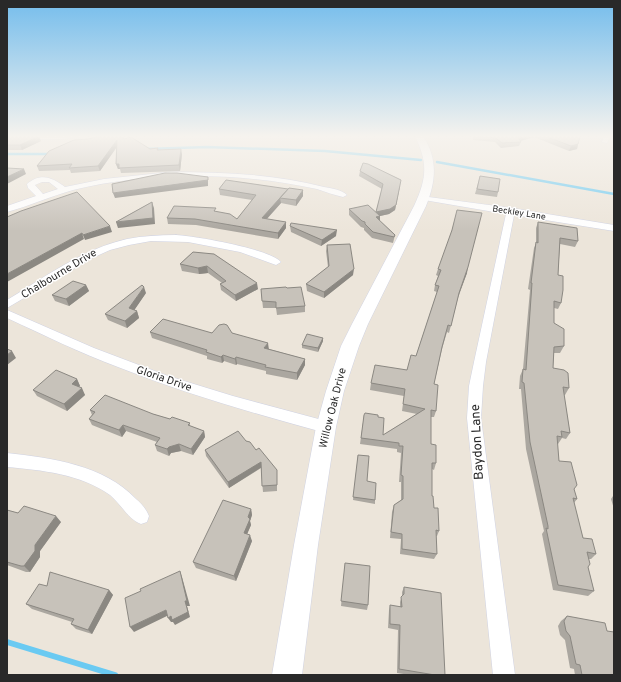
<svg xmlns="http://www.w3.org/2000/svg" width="621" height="682" viewBox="0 0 621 682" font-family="Overpass,sans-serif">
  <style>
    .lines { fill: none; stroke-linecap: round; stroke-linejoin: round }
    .stream-far1 { stroke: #6acaf2; stroke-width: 2.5 }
    .stream { stroke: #6acaf2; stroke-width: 6 }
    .street-casing { stroke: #d0d3e3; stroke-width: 1 }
    .secondary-casing { stroke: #d0d3e3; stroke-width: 1 }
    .street { fill: #fff; fill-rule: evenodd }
    .secondary { fill: #fff; fill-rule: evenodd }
    .wall { fill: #aba7a0 }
    .shaded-wall { fill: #8b8882 }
    .building { fill: #c7c2ba; stroke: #8b8882 }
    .labels { text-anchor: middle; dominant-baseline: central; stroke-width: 3; stroke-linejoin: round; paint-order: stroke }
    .far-street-label { font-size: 9px; fill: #292929; stroke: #fff }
    .street-label { font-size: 11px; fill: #292929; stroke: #fff }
    .near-street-label { font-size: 13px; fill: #292929; stroke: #fff }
  </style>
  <rect width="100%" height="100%" fill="#ece5da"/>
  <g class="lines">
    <!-- stream-far1 -->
    <path class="stream-far1" d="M145,149L207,147L325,151L421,160
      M7,154H51
      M437,162L614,194"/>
    <!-- stream -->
    <path class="stream" d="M7,642L115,675"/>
    <!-- street casing -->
    <g class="street-casing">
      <path id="street" d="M24,136H82L79,138C68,138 32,142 24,136Z
        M604,136H610L607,143L602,142Z
        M170,172C222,172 274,174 324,187C331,188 342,190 347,195L343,197C334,195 326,192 317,189C241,172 149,171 73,190C51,196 29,206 7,212V206L36,196L28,188L27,184C41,172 53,178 65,187L104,179ZM42,182H49L58,189L43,194L35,185Z
        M421,196L511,208L614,225V231L514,215L486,362L483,386L481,418L515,675H493L467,418L469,386L474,362L506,214L424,200H421Z
        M176,235C195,236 270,249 281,262L276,265L240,252L188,242L151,241L129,245L110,250L90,259L7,308V300C45,277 83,249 127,239C143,236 159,235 176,235Z
        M7,310L94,348L168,376L233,396L326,421L331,423L333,427L331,431L326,433C256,414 186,394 118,367C80,353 44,335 7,318Z
        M7,453C52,458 104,465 136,499C142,504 146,509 149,516L147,522L141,524C128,519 121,504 110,495C81,474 41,470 7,467Z"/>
    </g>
    <!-- secondary casing -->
    <g class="secondary-casing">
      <path id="secondary" d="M415,136H423C438,159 436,181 426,206L368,324L359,346L344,391L336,427L318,545L302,675H272L294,545L316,427L326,391L341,346L352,324L414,206C427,178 428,163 415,136Z"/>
    </g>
    <!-- street -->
    <use href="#street" class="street"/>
    <!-- secondary -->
    <use href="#secondary" class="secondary"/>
  </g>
  <!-- wall -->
  <path class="wall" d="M7,136L41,141L22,150H7Z
    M102,136H125L123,138L124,139L150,149L158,148V150L182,154L180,171L121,173L120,169H118L116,164L117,147L100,171L71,173L70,170L39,171L37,166L88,139Z
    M474,136H580L577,149L569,151L534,137L520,141L521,142L519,146L501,148L495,142L473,140Z
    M360,171L400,186L395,210L389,214L380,216V221L395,235L393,243L372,238L364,230V228L361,227L349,215V209L376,212L382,189L359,176Z
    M480,176L498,192L497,197L475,194Z
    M219,189L303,196L296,206L281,203L267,219L286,222V228L278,239L196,225L168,224L167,218L217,212L237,219L252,200L220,195Z
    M538,222L578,241L575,247L560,244L558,275L561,303L558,309L554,308V323L564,346L560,353H554L553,368L569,388L565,395H564L570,433L566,439L562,438L558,444H557L559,461L574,489L577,499L574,503L583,538L596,554L591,559H589L588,567L594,591L588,596L553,590L542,534L544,531L526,449L521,389H519L520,376L523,369L530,290L528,289L534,248L536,243V228Z
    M290,226L336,236L321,246L291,232Z
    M327,245L353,275L324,298L307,291L306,284L328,267L326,251Z
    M193,252L258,289L236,301L221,290L220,284L222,283L208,273L199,274L182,271L180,264Z
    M438,269L467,273L458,298L449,333L447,332L442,349L434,384L436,411L434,417H431V444L436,463L434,470L432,469V496L434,508L439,531L437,536H436L437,554L434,559L400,554L401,539L390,538L392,512L394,505L401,500V482H399L401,453L397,452V449L360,444L364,415L378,417L383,435L417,414L402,411L404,396L370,390L371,383L407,370L416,356L437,292L434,291L435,285L438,276L436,275Z
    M86,285L89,291L69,306L55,301L52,295Z
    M287,288L305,306V312L277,315L276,308H263L261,289Z
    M146,293L134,310L137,311L139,318L127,328L108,320L105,314Z
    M150,332L232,333L269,349L305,359V365L297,380L266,374V371L237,364L236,365L224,361L222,363L207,359V356L152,338Z
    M323,338V341L318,352L302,348V345Z
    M77,379L80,386L79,387L85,395L67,411L37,396L33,390Z
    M90,410L153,414L170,419L190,423V426L204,431L205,437L193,455L181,451L171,453L169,456L157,451L155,445L157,442L126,431L122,437L92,425L89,419L92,415Z
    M246,441L277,470V491L263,492L261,468L229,488L206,456L205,450Z
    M358,455L367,481L375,500V504L353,500Z
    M613,496H614V509L611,499Z
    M251,509L252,515L250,521L251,525L247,534L252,541L236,581L196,568L193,562Z
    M7,510L18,513L61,522L40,551V557L30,572H26L7,565Z
    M345,563L368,605L367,610L341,606Z
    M47,586L109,590L113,595L92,634L76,629L71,624L72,622L32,609L26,604Z
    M404,587L445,675H410L397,673L398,630L388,628L389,610L390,605L400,607V602L402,596V592Z
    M567,616L607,631L614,675H575L574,669L570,668L565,640L560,635L558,626L561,621Z"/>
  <!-- shaded-wall -->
  <path class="shaded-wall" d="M39,136L41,141L22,150L20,145Z
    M523,136H534V137L517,142L518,137Z
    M117,140L118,145L100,171L98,166Z
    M578,144L577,149L569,151L571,146Z
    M181,149L182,154L180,171L179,165Z
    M116,164H119L120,169H118Z
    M24,169L26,174L7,184V177Z
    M208,177V186L115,198L113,193Z
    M400,186L395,210L389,214L380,216V222L376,223V212Z
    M288,189L280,198L281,203L262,224V218Z
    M303,190V196L296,206V200Z
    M152,202L154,208L155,224L118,228L116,222Z
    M286,222V228L278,239V233Z
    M110,226L112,232L85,240L83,235Z
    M337,230L336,236L321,246L322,240Z
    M82,233L84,239L7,282V274Z
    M207,266L208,273L199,274L198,268Z
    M468,267L467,273L457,299L459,293Z
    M354,269L353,275L324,298V292Z
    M257,283L258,289L236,301L235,295Z
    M86,285L89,291L69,306L66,299Z
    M144,287L146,293L131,315L129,308Z
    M137,311L139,318L127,328L125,321Z
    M323,338V341L318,352V348Z
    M268,343L269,350L264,348Z
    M12,351L16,358L7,365V355Z
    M223,355L224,361L222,363L221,357Z
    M236,357L237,364L236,365L235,359Z
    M305,359V365L297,380V373Z
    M77,379L80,386L75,390L72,384Z
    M82,388L85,395L67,411L64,404Z
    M123,425L126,431L122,437L119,430Z
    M204,431L205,437L193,455L191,449Z
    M179,444L181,451L171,453L169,456L167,449L169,447Z
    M261,462L262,467L229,488L228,482Z
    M251,509L252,515L250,521L251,525L245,539L244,533L248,517Z
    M56,516L61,522L40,551V557L30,572L24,566L35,545Z
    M250,535L252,541L236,581L234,576Z
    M180,571L182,577L190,606H187L190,617L175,625L173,622H171L168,618L185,601Z
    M109,590L113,595L92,634L88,630Z
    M166,610L169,615L134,632L130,627Z"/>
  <!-- building -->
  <path class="building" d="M7,136H39L20,145H7Z
    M102,136H121L124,139L131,137L150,149L158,148L157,150L181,149L179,165L119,168V164H116L117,140L98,166L69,168L72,164L37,166L49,151L74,140L88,139Z
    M474,136H523L518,137L521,142L502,143L496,138Z
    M545,136H580L578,144L571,146Z
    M363,163L368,164L401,180L396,205L390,209L376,212L383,184L360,171Z
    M7,168L24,169L7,177Z
    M165,173H177L208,177V180L113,193L112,184Z
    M480,176L500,179L498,192L477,189Z
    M226,180L288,189L262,218L286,222L278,233L195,219L167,218L174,206L216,208L214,211L230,214L237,219L256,195L219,189Z
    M289,188L303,190L296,200L280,198Z
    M77,192L110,226L83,235L82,233L7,274V217L21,211Z
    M152,202L153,218L116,222Z
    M368,205L380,216L376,217L395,235L394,237L373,232L365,224V222L362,221L349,209Z
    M457,210L482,213L468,267L459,293L451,326L448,325L442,347L434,384L438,385L436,411L431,410V444L436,445V463H432V496H433L434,508H438L439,531L436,530L437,554L402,549V534L391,532L394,505L403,499V476L401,475L403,446H399V443L361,438L364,415L365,413L378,415V417L384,418L383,435L425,409L403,404L405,389L371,383L375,365L407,370L411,355L416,356L439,286L435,285L441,270L438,269L452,230Z
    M538,222L577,228L578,241L560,238L558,275L563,276V290L561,303L554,301V323L564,329V346L554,347L553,368L564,370L568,373L569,388L563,387L570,433L561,431L562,437L557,436L559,461L571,462L577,485L574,489L577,499L573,498L583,538L592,539L596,554L587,552L590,564L588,567L594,591L558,585L546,528L548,529V526L530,442L524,383L522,382L523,369L526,370L532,283H531L536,242L538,243Z
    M291,223L337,230L322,240L290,226Z
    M350,244L354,269L324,292L306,284L329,266L327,245Z
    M193,252L214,254L257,283L235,295L220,284L226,281L207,266L198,268L180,264Z
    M73,281L86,285L66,299L52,295Z
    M142,285L144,287L129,308L137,311L125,321L105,314Z
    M286,287L287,288L301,287L305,306L276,308V302L262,301L261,289Z
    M163,319L212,333L219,325L224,324L227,325L232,333L268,343L264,348L305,359L297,373L265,367L266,365L236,357L235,359L223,355L221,357L206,352L207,350L150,332Z
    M307,334L323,338L318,348L302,345Z
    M7,349L12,351L7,355Z
    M56,370L77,379L72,384L82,388L64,404L33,390Z
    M105,395L153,414L170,419L172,417L190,423L188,425L204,431L191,449L179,444L169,447L167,449L155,445L160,438L123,425L119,430L89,419L95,412L90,410Z
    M238,431L246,441L250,442L256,450L259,448L277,470V485L262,486L261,462L228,482L205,450Z
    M358,455L369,456L367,481L376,483L375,500L353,497Z
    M223,500L251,509L248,517L250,519L244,533L250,535L234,576L193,562Z
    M24,506L56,516L35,545V551L24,566H21L7,562V510L18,513Z
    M345,563L370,566L368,605L341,601Z
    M180,571L187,601H185L188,612L172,620L171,616L168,618L166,610L130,627L125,598L141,591L140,589Z
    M50,572L109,590L88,630L71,624L74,619L26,604L39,584L47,586Z
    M404,587L441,593L445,675H435L399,669L400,625L390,624V605L402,607L401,597L404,594Z
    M567,616L605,623L607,631L614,632V675H582L580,665L576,664L570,636L566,631L564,621Z"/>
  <!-- sky -->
  <linearGradient id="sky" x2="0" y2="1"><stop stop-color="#75bdec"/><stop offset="0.59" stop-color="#f6f3ee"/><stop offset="1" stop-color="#f6f3ee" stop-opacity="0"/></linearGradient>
  <rect width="621" height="231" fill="url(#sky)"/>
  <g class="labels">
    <!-- far-street labels -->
    <g class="far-street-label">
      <text transform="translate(519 213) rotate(9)">Beckley Lane</text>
    </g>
    <!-- street labels -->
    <g class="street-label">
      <text transform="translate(59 274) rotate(-31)">Chalbourne Drive</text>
      <text transform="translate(164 379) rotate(19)">Gloria Drive</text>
      <text transform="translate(333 408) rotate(-76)">Willow Oak Drive</text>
    </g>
    <!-- near-street labels -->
    <g class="near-street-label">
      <text transform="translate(478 442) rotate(-93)">Baydon Lane</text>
    </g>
  </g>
  <!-- border -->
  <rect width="621" height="682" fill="none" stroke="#292929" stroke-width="16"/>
</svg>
